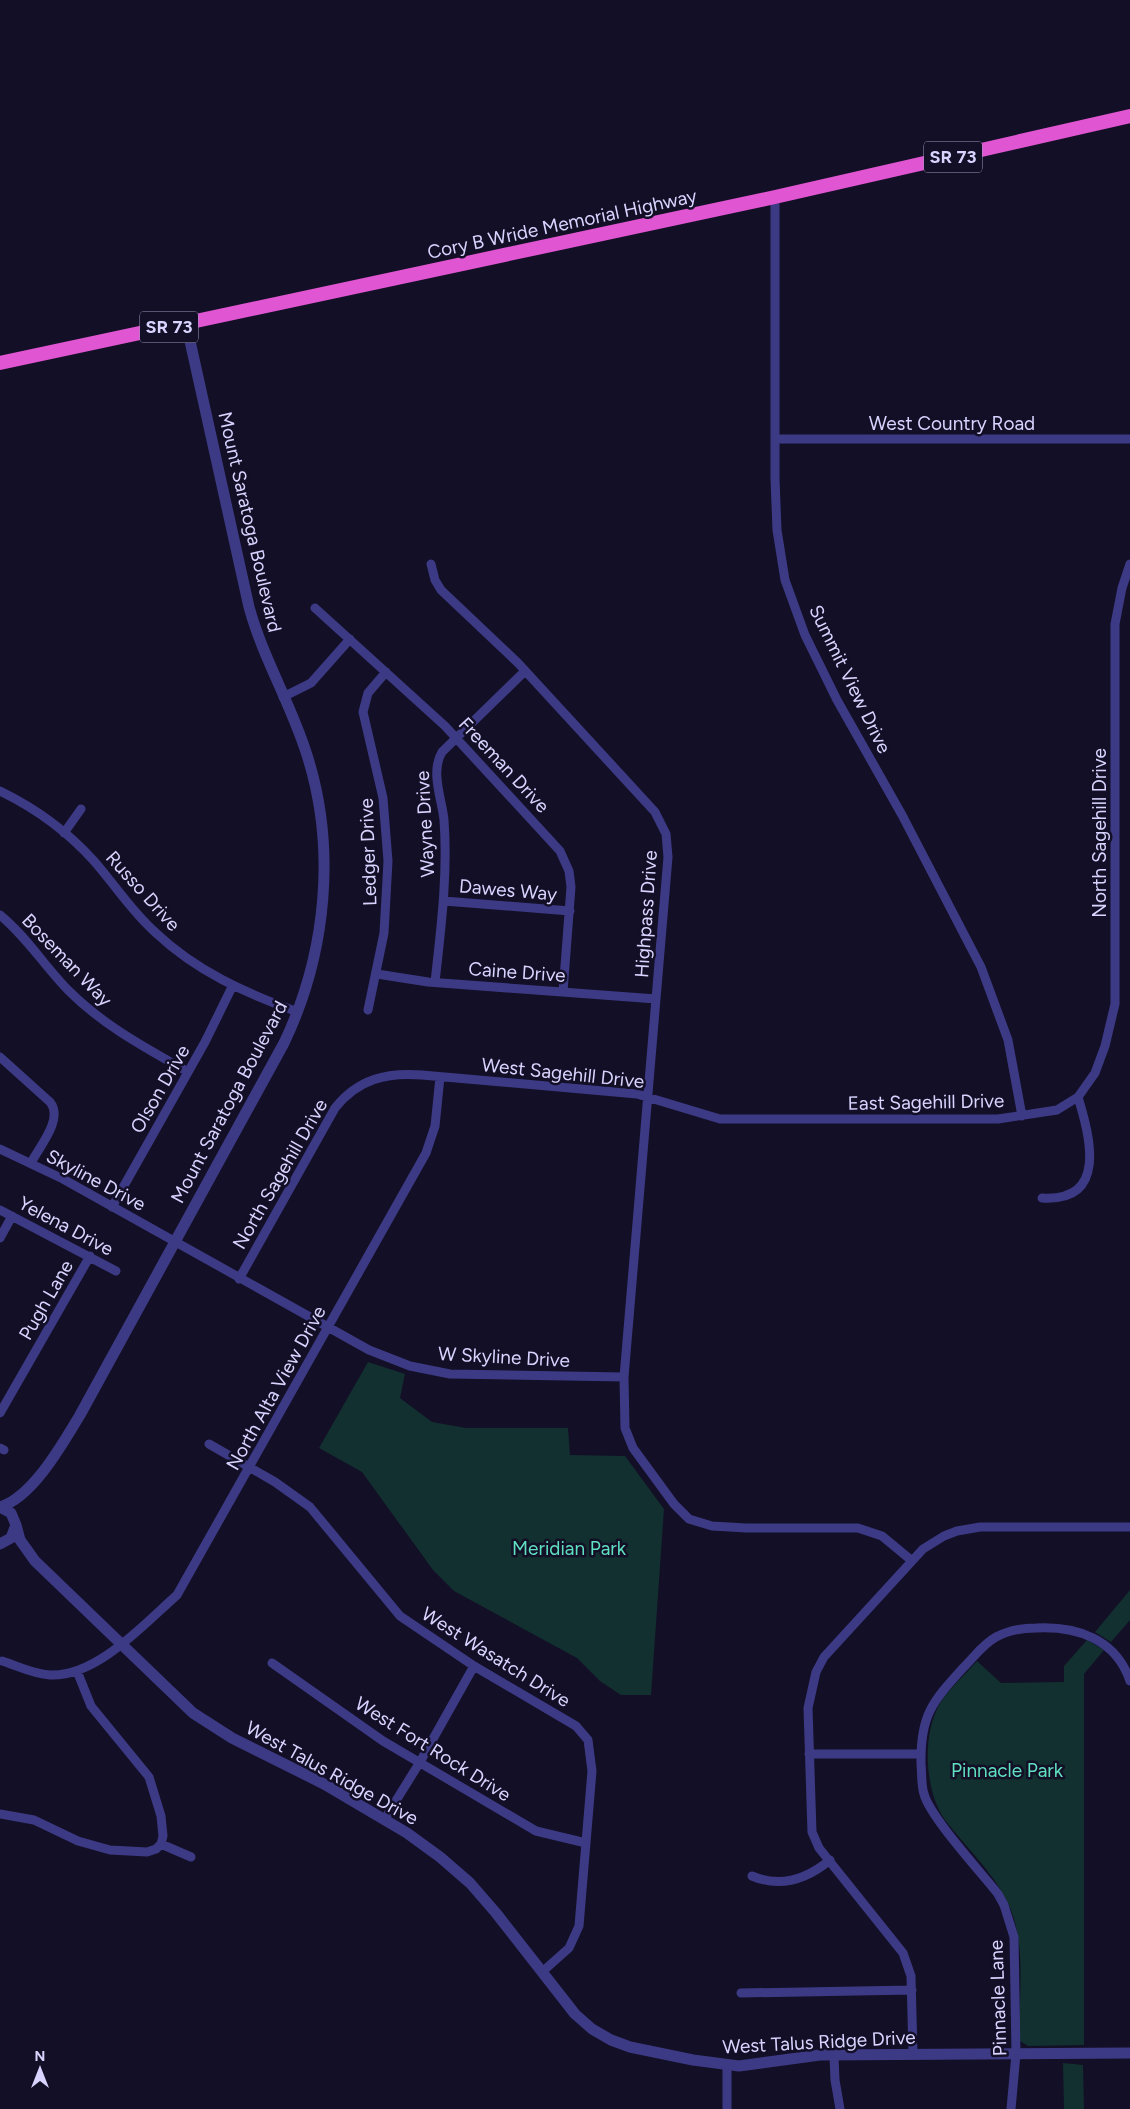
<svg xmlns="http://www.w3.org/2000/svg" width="1130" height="2109" viewBox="0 0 1130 2109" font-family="Figtree,sans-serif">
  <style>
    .green { fill: #12302f }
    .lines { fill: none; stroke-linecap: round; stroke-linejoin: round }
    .minor { stroke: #3d3a85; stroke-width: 9 }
    .tertiary { stroke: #3d3a85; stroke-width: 11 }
    .trunk { stroke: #e055d1; stroke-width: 14 }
    .labels { text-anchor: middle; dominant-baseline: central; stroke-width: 5; stroke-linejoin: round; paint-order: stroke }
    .shield { fill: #130f26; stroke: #9e99be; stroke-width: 1 }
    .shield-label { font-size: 18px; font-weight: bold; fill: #d9d4ff }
    .street-label { font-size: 19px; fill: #d9d4ff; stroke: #130f26 }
    .park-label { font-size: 19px; fill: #5fe0c0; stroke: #130f26 }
  </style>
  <rect width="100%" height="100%" fill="#130f26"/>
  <!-- green -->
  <path class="green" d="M368,1362L405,1374L400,1398L432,1422L466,1428H568L570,1455L625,1456L664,1509L651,1695H621L600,1681L577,1658L454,1591L433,1570L362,1472L319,1448Z
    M1130,1590V1620L1111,1642L1095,1632Z
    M1087,1640L1104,1650L1084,1674V2045L1028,2046L1020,2041L1019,2036C1019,1993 1027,1941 1007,1901C992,1871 965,1846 945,1820C925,1792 922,1738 938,1707C947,1690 964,1676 977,1661L1001,1683L1064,1682V1666Z
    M1063,2063L1083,2065L1084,2109H1064Z"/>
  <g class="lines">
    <!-- minor -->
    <path class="minor" d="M775,197V479L777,530L785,580L805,635L837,700L902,815L981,967L1008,1040L1022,1116
      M775,439H1130
      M431,564L435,580L441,590L518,663L655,812L666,834L668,857L624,1377L625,1428L633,1448L674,1504L689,1519L712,1526L746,1528H858L882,1536L911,1560
      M315,608L445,726L560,851L569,871L571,887L563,992
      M283,697L311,683L350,639
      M0,791C35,808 68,832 94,861C115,885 132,912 156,933C196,971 247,994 298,1012
      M64,833L81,809
      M444,901L570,911
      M0,915C27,937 45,967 69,991C104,1026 146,1048 188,1072
      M377,974L428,982L656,999
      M435,982C441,928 448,874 444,820C442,799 430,772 442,752L525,671
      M368,1010L384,933L388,861L383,798L363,712L368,693L386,672
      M0,1057L50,1102C64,1119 39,1147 31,1163
      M0,1149L63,1179L369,1350L410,1366L450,1374L624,1377
      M1042,1198C1108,1202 1090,1137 1078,1097
      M112,1207L205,1042L233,985
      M0,1210L116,1271
      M0,1238L12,1216
      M239,1279L335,1108C358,1079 387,1072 422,1075L637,1094L720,1119H998L1057,1110L1078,1097L1095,1073L1105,1046L1115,1004V624L1122,588L1130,564
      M0,1413L90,1256
      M209,1444L275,1482L310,1507L400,1616L474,1666L576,1726L588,1740L592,1771L579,1926L569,1948L542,1972
      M0,1448L4,1450
      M2,1661C18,1666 33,1674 50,1675C97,1677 144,1624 177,1595L426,1153L435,1126L440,1077
      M272,1663L383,1741L536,1831L586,1843
      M809,1754H921
      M0,1814L34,1820L78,1841L110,1850L147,1852L156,1849L161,1844L163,1836L161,1816L149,1777L91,1706L77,1671
      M384,1820L420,1762L474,1666
      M161,1844L191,1857
      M752,1876C780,1888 807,1879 830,1860
      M741,1993L912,1990
      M913,2054L911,1976L903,1953L819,1848L812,1832L808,1708L816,1672L824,1657L923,1549L944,1536L957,1531L980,1527H1130
      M834,2056L835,2080L840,2109
      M727,2065V2109
      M1011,2109L1016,2054L1014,1937L1004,1905L998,1894C981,1872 930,1817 924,1794C921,1785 922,1774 921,1764C920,1716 932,1702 963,1668C974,1657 983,1644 996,1637C1009,1630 1022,1628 1036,1628C1077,1626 1116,1639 1130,1681"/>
    <!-- tertiary -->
    <path class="tertiary" d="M0,1507C33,1497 63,1443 80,1415L284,1043C327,953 337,846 306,752C290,702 263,658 249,607L186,323
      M0,1507L11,1513L16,1525L11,1538L0,1544
      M16,1525L20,1540L35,1561L193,1713L232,1738L324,1784L407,1833L440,1857L470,1883L496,1913L575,2014L592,2029L611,2040L630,2047L693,2060L739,2066L820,2055L1130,2053"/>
    <!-- trunk -->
    <path class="trunk" d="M0,363L775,197L1130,116"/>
  </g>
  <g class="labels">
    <!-- shield labels -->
    <g class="shield">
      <rect x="924" y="141.5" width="58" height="31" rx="4"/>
      <rect x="140" y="311.5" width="58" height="31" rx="4"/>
    </g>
    <g class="shield-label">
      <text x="953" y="157">SR 73</text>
      <text x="169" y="327">SR 73</text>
    </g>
    <!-- street labels -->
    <g class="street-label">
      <text transform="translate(562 224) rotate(-12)">Cory B Wride Memorial Highway</text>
      <text x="952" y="423">West Country Road</text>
      <text transform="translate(250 522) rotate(77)">Mount Saratoga Boulevard</text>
      <text transform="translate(850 679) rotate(64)">Summit View Drive</text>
      <text transform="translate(504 765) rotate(47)">Freeman Drive</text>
      <text transform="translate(425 824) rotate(-93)">Wayne Drive</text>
      <text transform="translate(1099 833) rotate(-90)">North Sagehill Drive</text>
      <text transform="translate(368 852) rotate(-92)">Ledger Drive</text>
      <text transform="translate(508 890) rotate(5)">Dawes Way</text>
      <text transform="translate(143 891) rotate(48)">Russo Drive</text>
      <text transform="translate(646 914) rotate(-86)">Highpass Drive</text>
      <text transform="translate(67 960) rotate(46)">Boseman Way</text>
      <text transform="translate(517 972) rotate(4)">Caine Drive</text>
      <text transform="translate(563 1073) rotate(6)">West Sagehill Drive</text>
      <text transform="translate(160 1089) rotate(-60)">Olson Drive</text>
      <text transform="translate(229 1102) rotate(-62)">Mount Saratoga Boulevard</text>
      <text transform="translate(926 1102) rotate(-1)">East Sagehill Drive</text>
      <text transform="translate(280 1174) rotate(-60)">North Sagehill Drive</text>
      <text transform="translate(96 1180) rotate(28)">Skyline Drive</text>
      <text transform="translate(66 1226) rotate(28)">Yelena Drive</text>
      <text transform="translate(46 1300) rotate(-60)">Pugh Lane</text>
      <text transform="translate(504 1357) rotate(3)">W Skyline Drive</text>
      <text transform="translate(276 1388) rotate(-61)">North Alta View Drive</text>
      <text transform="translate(496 1657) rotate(32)">West Wasatch Drive</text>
      <text transform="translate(433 1749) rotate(32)">West Fort Rock Drive</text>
      <text transform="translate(332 1773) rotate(29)">West Talus Ridge Drive</text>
      <text transform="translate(998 1998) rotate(-92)">Pinnacle Lane</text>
      <text transform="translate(819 2042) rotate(-3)">West Talus Ridge Drive</text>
    </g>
    <!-- park labels -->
    <g class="park-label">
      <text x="569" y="1548">Meridian Park</text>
      <text x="1007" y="1770">Pinnacle Park</text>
    </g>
  </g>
  <!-- north arrow -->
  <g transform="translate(40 2069)" stroke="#130f26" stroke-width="4" paint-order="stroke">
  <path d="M0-4L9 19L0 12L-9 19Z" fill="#d9d4ff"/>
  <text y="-8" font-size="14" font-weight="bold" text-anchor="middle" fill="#d9d4ff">N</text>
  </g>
</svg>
